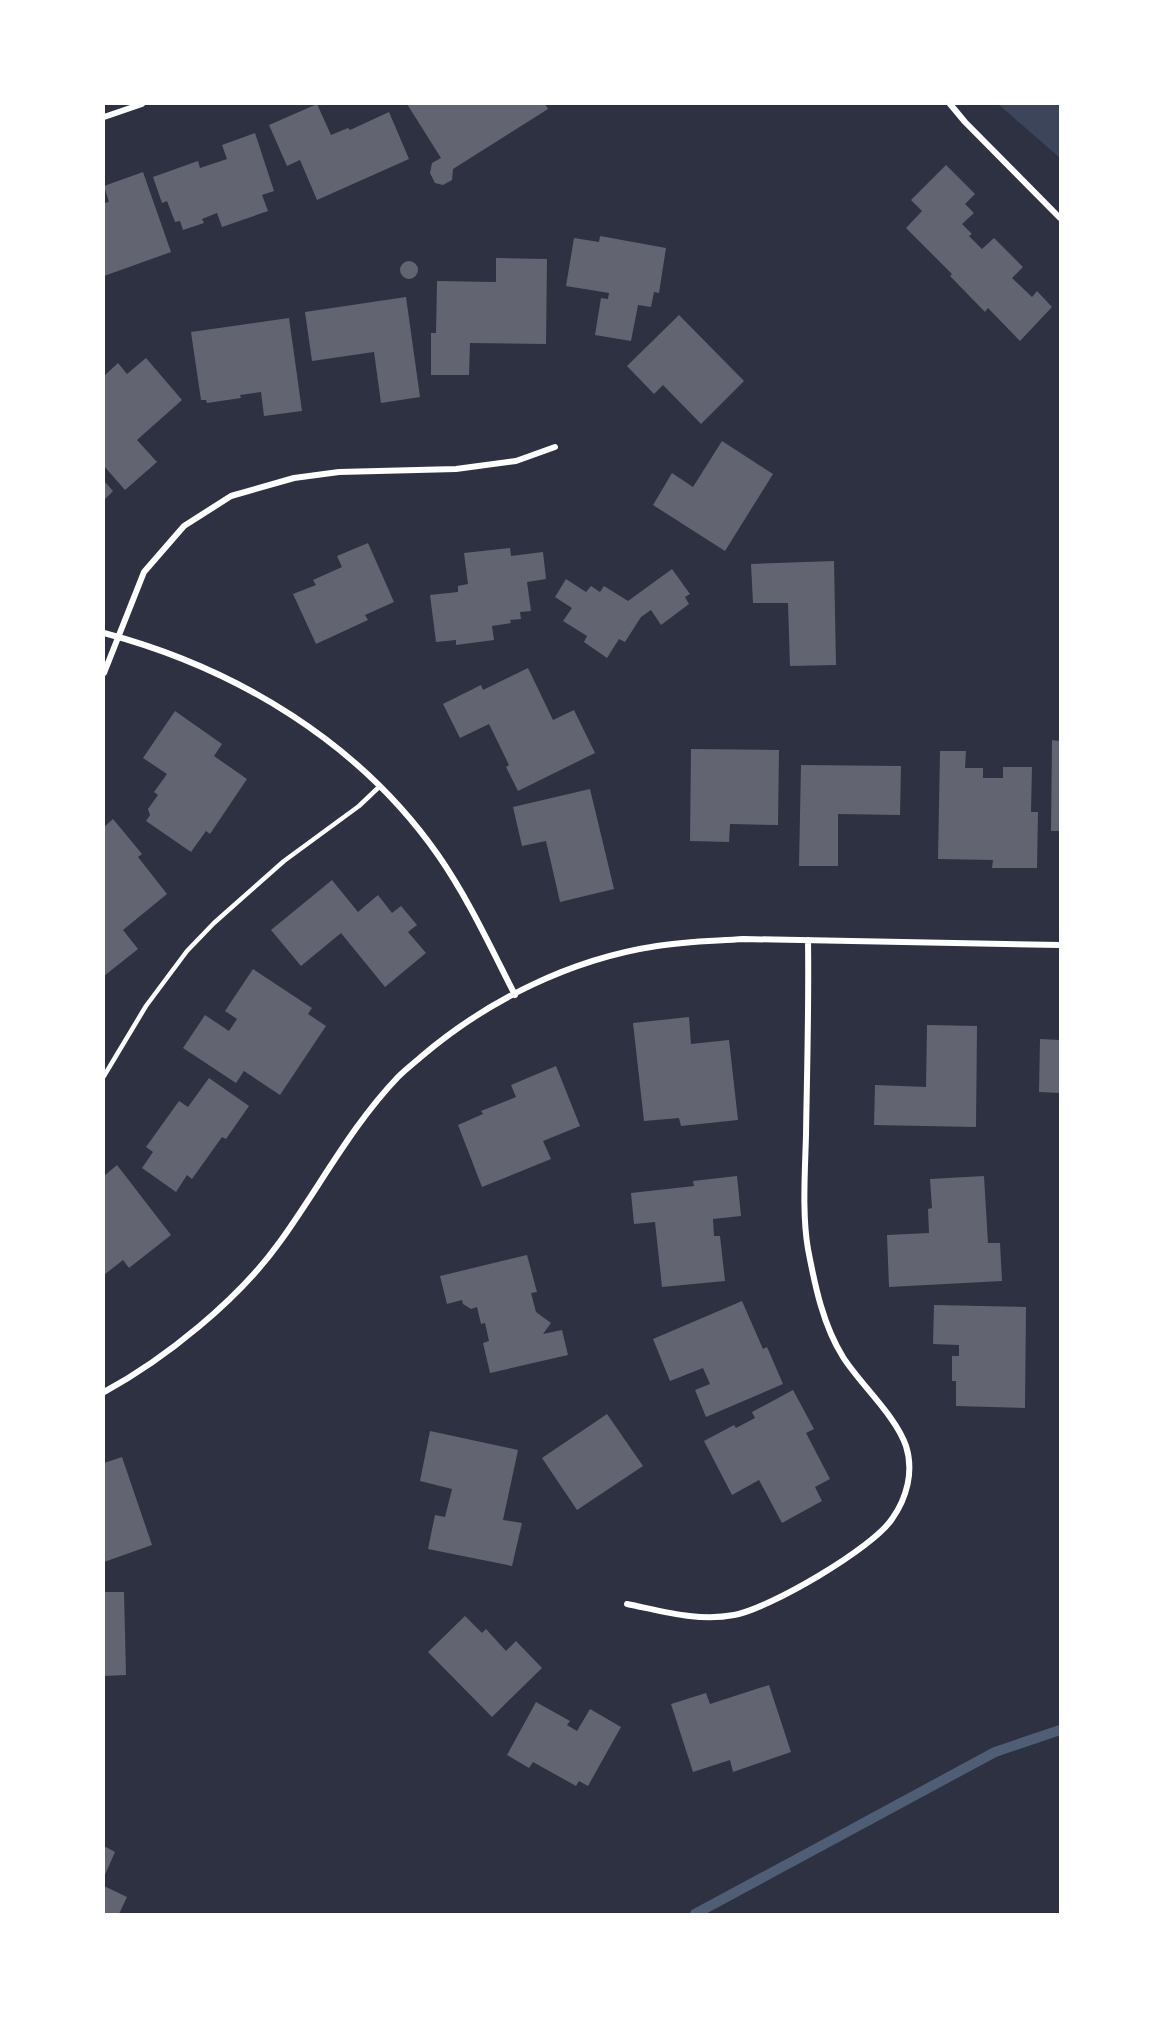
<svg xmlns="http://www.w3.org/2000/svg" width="1164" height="2018" viewBox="0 0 1164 2018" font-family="'Roboto Serif',serif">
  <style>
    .green { fill: #3c4559 }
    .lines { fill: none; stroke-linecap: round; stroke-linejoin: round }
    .stream { stroke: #4f5d75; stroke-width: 10 }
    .building { fill: #626471 }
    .service { stroke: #fff; stroke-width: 4.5 }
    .minor { stroke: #fff; stroke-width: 6 }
  </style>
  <rect width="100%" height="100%" fill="#2d3142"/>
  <!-- green -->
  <path class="green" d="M998,104H1060V158Z"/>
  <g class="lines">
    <!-- stream -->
    <path class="stream" d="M695,1914L995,1752L1060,1730"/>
  </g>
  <!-- building -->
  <path class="building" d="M317,104L331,135L348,128L350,130L389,112L409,159L317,200L300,160L287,166L269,125Z
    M407,104H545L548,109L453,169L452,180L443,185L435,183L430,173L432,163L441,158Z
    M255,133L274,191L262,195L268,211L222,227L217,213L202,219L204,223L183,230L180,221L175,222L167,201L162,203L153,177L198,161L200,168L227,159L222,145Z
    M946,165L975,194L965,204L974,213L962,224L972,234L969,236L982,249L994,238L1023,267L1012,278L1032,297L1037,291L1052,307L1020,341L988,308L985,312L950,276L952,274L906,228L922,211L911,200Z
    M143,172L171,252L104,276V203L109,202L104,186Z
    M600,236L666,248L659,293L654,292L651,307L638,305L631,341L595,335L601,298L608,299L609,293L566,286L574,238L599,242Z
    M496,258L547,259L546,344L470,343L469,375H431V333H436L437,281L496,282Z
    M400 270a9 9 0 1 1 18 0a9 9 0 1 1-18 0Z
    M406,297L420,397L381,403L374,352L312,361L305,312Z
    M679,315L744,381L701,424L663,385L654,394L627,366Z
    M289,318L302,411L264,416L261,392L240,395L241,398L207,403L206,400H201L191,332Z
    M146,358L182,400L137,440L157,462L125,490L104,466V376L118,363L127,374Z
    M722,441L773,474L725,551L653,505L672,473L693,487Z
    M104,481L113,491L104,500Z
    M368,543L394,602L365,615L368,620L316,644L293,594L316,585L313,580L342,567L337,556Z
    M510,548L511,556L543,552L546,579L527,582L531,611L520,612L521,619L510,620L511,623L492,626L494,640L456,645V640L436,642L430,595L458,592V586L468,584L464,553Z
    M834,561L836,665L790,666L788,603H753L751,564Z
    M672,569L690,594L685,597L689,604L661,625L651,610L641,617L625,642L619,639L607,658L584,642L587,636L563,621L572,608L555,597L566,579L586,592L591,586L600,592L604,586L628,601Z
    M528,668L553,720L574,710L595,753L518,791L506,767L509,765L489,724L460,738L443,704L481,685L483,690Z
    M175,711L222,744L214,756L247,779L210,834L206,831L191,852L146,821L150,815L148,809L158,795L154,792L167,774L143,758Z
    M1052,740L1060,741V831H1051Z
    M691,749L779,750L778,825L730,824L729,842L690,841Z
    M940,751H966L965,768H983V778H1003V767H1032L1031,812H1038L1037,868H992L993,860L938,859Z
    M801,765L901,766L900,815L838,814V866H799Z
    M590,789L614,889L560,902L546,841L522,846L513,807Z
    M113,819L142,854L138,857L167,894L123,930L138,949L104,976V827Z
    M332,880L358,912L378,895L392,913L401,906L417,925L408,932L426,953L385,987L341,933L301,966L271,930Z
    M253,969L312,1008L308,1014L326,1026L280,1095L244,1071L236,1083L183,1048L205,1015L229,1031L237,1019L225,1011Z
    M689,1017L691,1044L729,1040L738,1120L681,1126L679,1118L644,1121L633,1023Z
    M927,1025L977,1026L976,1127L874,1125L875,1085L926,1087Z
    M1040,1039L1060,1040V1093L1039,1092Z
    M556,1066L580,1126L543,1141L551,1159L482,1187L458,1125L483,1114L481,1111L516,1097L511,1085Z
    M209,1078L249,1106L226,1139L222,1137L192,1179L187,1175L176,1192L142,1168L153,1152L146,1147L179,1101L188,1107Z
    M117,1165L171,1235L129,1268L123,1260L104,1275V1176Z
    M737,1176L741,1216L713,1219L714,1236H720L725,1281L662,1287L655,1222L634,1224L631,1193L694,1186L693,1181Z
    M984,1176L988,1243H1000L1002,1281L889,1287L887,1235L929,1233L928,1209L932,1208L930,1179Z
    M527,1255L537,1292L531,1293L536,1312L551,1323L543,1334L562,1330L568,1355L490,1373L483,1343L489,1341L485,1323L481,1324L477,1307L471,1309L463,1304L462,1300L447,1304L440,1276Z
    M742,1301L763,1349L767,1347L783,1384L706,1417L695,1390L710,1384L703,1368L670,1381L653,1339Z
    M934,1305L1026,1307L1025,1408L956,1406V1381H952V1356H959V1345L933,1344Z
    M793,1390L814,1429L806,1433L830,1479L815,1487L822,1501L782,1523L759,1480L732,1495L704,1441L734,1425L736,1428L755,1418L752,1412Z
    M607,1414L643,1466L577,1510L542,1458Z
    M430,1431L518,1450L503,1520L522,1523L512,1566L428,1549L435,1515L445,1517L452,1489L420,1481Z
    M122,1457L152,1545L104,1562V1463Z
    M104,1592H124L126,1675L104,1676Z
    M465,1616L482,1633L486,1629L506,1651L516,1641L542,1668L492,1717L428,1652Z
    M769,1685L791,1752L733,1772L730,1760L693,1772L671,1704L706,1693L710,1704Z
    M536,1702L570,1721L567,1725L577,1731L590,1709L621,1727L588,1786L579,1781L576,1786L533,1762L529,1768L507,1755Z
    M104,1846L115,1852L104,1877Z
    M104,1886L127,1897L119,1914H104Z"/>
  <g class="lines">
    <!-- service -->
    <path class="service" d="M104,1076L146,1006L187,951L214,923L284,861L359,806L380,786"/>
    <!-- minor -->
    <path class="minor" d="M950,104L965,122L1060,218
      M104,117L142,104
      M104,633C236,668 359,742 438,855C468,898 491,948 515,995
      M104,673L144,572L184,526L231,496L294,478L339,472L456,469L516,461L555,447
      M104,1392C165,1359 238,1300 279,1243C319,1188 351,1126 398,1077C405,1070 414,1063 422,1056C488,1000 571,959 657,946C686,941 715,941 743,939L1060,945
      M627,1604C662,1611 698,1622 734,1615C769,1609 873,1548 892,1519C907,1498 914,1471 906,1446C896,1416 860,1384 843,1357C823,1325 815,1286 808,1249C802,1215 805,1171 806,1135C807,1070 809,1005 808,940"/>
  </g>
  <!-- border -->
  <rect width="1164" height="2018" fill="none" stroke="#ffffff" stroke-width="210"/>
</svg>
